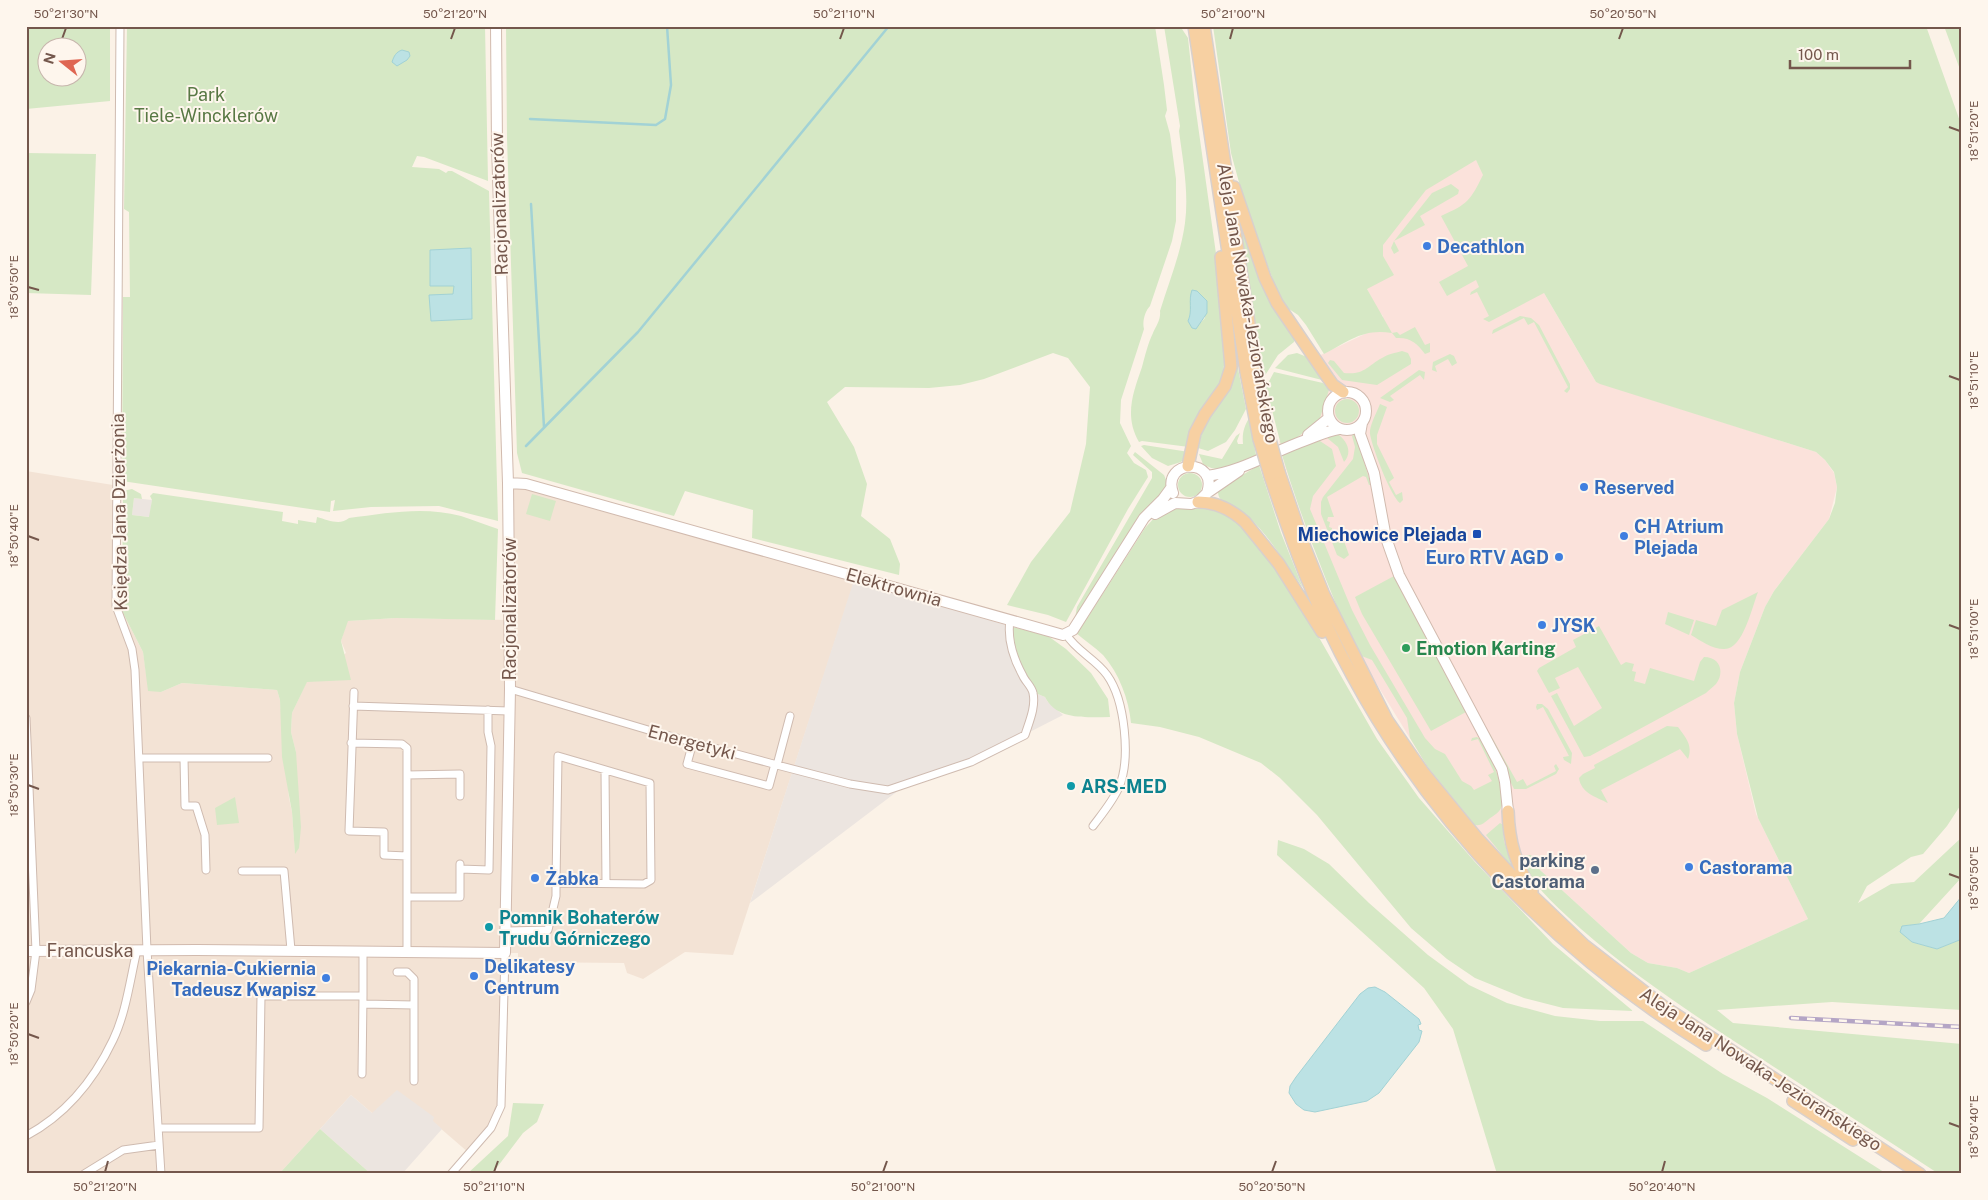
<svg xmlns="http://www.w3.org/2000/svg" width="1988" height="1200" viewBox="0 0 1988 1200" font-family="'Public Sans',sans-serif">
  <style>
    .residential { fill: #f3e3d5 }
    .commercial { fill: #fbe2db }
    .industrial { fill: #ece5e0 }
    .green { fill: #d6e8c5; fill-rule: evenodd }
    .water { fill: #bce2e4; stroke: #a2d2d5 }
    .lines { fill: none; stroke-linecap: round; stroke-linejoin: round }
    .stream { stroke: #a2d2d5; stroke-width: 2.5 }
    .street-casing { stroke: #cfbbb0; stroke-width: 9 }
    .secondary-casing { stroke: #d1baae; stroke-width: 12 }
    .primary-casing { stroke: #d8d0cd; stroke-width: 14 }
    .street { stroke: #fff; stroke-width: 7 }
    .secondary { stroke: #fff; stroke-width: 10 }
    .primary { stroke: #f7d0a2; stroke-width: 11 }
    .rail-casing { stroke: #b4a5c5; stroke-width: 4.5 }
    .rail { stroke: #fef6ed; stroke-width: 2.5; stroke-dasharray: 8; stroke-linecap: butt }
    .primary-bridge-casing { stroke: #d8d0cd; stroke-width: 14; stroke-linecap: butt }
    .primary-bridge { stroke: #f7d0a2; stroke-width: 11 }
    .ticks { fill: none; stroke: #74574c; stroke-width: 2 }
    .shop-dot { fill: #3f7fe0; stroke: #fef6ed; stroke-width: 2 }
    .transit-dot { fill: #1a4fb4; stroke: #fef6ed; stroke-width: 2 }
    .leisure-dot { fill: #2e9e5b; stroke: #fef6ed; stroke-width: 2 }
    .culture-dot { fill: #0f9aa8; stroke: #fef6ed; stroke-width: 2 }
    .service-dot { fill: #5c6f8a; stroke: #fef6ed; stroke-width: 2 }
    .labels { text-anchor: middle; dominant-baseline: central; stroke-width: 4; stroke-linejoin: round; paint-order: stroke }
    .park-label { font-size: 18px; fill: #587844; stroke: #fef6ed }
    .street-label { font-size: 18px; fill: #74574c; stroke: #fef6ed }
    .shop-label { font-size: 18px; font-weight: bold; fill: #366cbe; stroke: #fef6ed; text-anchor: start }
    .transit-label { font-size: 18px; font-weight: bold; fill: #164399; stroke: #fef6ed; text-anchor: end }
    .leisure-label { font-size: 18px; font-weight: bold; fill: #27864d; stroke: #fef6ed; text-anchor: start }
    .culture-label { font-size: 18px; font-weight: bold; fill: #0d838f; stroke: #fef6ed; text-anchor: start }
    .service-label { font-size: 18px; font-weight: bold; fill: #4e5e75; stroke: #fef6ed; text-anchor: end }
    .neatline { fill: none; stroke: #74574c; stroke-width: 2 }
    .ticks-label { font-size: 12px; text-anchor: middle; fill: #74574c }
  </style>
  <rect width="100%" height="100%" fill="#fbf2e7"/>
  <!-- residential -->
  <path class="residential" d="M26,471L113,485L112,607L122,611L143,652L146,673L161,692L182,683L277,690L280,700L289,798L292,812L295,853L296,752L291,732L292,713L307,681L346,653L341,641L347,621L396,618L509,620L508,483L856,576L733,955L685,952L643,979L627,973L624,963L518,962V953H505L501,1106L491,1128L469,1153L432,1121L372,1113L351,1095L279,1174H26Z"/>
  <!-- commercial -->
  <path class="commercial" d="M1445,159L1476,160L1541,288L1596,382L1816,452L1825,460L1834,473L1837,487L1829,519L1774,591L1765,607L1740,672L1734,703L1737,734L1756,814L1808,919L1689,973L1677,968L1648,963L1631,953L1540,870L1531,855H1502L1478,829L1427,766L1354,647L1286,469L1279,441L1300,432L1328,389L1308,361L1369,332L1378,331L1383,316L1379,312L1357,270Z"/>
  <!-- industrial -->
  <path class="industrial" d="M134,498L152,500L150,517L132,515Z
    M854,580L1009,626L1033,692L1045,697L1047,701L1063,715L971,762L903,787L750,903Z
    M397,1090L434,1117L433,1121L442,1129L402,1174H371L320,1129L351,1095L372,1113Z"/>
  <!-- green -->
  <path class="green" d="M26,26H110V101L26,109ZM48,48H78V78H48Z
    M127,26H485L488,181L424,157L417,156L412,167L439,169L446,173L448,171H452L489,191L498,521L439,506L371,507L333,511L335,500L331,501L330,512L122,481L123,297H130L129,212L124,209Z
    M506,26H1155L1164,85L1167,110L1165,116L1170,134L1176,179V221L1172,241L1150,306C1145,311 1142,322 1144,329L1121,400L1120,423L1131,446L1127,453L1134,463L1146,470L1148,477L1128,509L1066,622L1048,615L1007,605L1031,562L1070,512L1086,444L1090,387L1068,358L1053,353L984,379L960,385L929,388L845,387L827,402L854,447L867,484L861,516L890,539L900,564L899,575L752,538L753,510L685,491L674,516L522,473L517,453L507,138Z
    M1164,26H1180L1188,38L1195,104L1218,268L1225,354L1223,376L1189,447L1142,441L1139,442C1124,416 1133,393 1142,367C1145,356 1148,343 1153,333C1156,326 1161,320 1160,311C1169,282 1181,253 1185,223C1189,192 1183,162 1179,131L1180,126ZM1199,295L1202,297L1205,318L1200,323L1188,322L1192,305L1190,297Z
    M1213,26H1926L1962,127V803L1947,826L1923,854L1911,857L1867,886L1858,903L1891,884L1914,882L1962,837V877L1919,924L1902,926L1912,942L1937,949L1962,939V1010L1832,1002L1717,1010L1733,1023L1962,1044V1174H1939C1881,1136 1823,1099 1765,1061C1701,1020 1638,979 1581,929C1557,907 1531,885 1518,855H1531L1540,870L1631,953L1648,963L1677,968L1689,973L1808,919L1758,818L1737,734L1734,703L1740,672L1765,607L1774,591L1829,519L1835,503L1837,487L1834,472L1825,460L1816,452L1600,384L1596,382L1544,293L1489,322L1483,319L1489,316L1477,292L1470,295L1471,292L1479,287L1476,280L1447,296L1439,282L1468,266L1441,216C1468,204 1470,201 1483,175L1476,160L1426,190L1383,245V256L1394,275L1367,289L1392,333L1397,332L1400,335L1415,327L1425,345L1430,343V352L1425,354C1417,343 1410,337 1396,338L1392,333C1363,328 1349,341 1324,354L1306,325L1298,315L1286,307L1278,293L1246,208L1231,153Z
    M1944,26H1962V75Z
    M26,153L96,154L91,295L26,293Z
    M1451,184L1459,190L1458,194L1420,216L1425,225L1394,241L1399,251L1394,254L1391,248L1394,241L1432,193Z
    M1241,230L1246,233L1295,339L1294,342L1278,355L1264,377Z
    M1520,316L1531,318L1539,325L1570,384V389L1567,393L1564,391L1568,387L1534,322L1528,325L1524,318L1492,334L1493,330Z
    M1232,338L1246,409L1235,430L1226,442L1208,451L1198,448L1203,428L1228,391Z
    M1402,351L1408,353L1411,359V364L1377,385L1342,380L1328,363L1330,360L1334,361L1344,373C1365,375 1367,366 1382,358C1388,354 1395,353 1402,351Z
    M1297,353L1307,357L1322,380L1275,368L1288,355Z
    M1450,354L1454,356L1457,363L1452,366L1448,359L1435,366L1437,372L1432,370L1433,362Z
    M1419,370L1425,372L1424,380L1420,375L1390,396L1394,400L1390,402L1380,398Z
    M1274,372L1323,383L1329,390L1319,421L1295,439L1281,445L1266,387Z
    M1335 411a12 12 0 1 1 24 0a12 12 0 1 1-24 0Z
    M1380,404L1387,407L1377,435V444L1394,478L1389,482L1396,495L1402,492L1403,500L1400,503C1391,497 1372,447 1370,434C1369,426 1377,412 1380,404Z
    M1249,418L1256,455C1238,464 1222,476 1203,464L1199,454L1222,459L1236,436L1240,433L1237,441L1238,444H1243C1242,433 1244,427 1249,418Z
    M1336,433C1347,440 1353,452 1344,462L1338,447L1326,437Z
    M1353,435H1356L1371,485H1369L1366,477L1363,476L1327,497L1334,517H1328L1327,521L1330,522L1329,527L1332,528V533L1335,534L1334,539L1344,541L1349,555L1344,559L1337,555L1321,514V502L1323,497L1353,459L1355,447L1352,436Z
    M1313,441H1320L1332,449L1336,466L1313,496L1310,509L1352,610L1370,645L1425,738L1435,749L1445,754L1462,781L1471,786L1474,790L1492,781L1488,775L1494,772L1478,739L1471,741L1472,738L1477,737C1489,744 1505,791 1502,805C1501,812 1493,816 1489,819C1484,823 1481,826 1475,825L1427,766L1410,738L1407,718L1372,660L1359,655L1354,647C1327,584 1302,521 1282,455Z
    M1144,445L1189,452L1181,462L1168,466L1152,458L1141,446Z
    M1135,452L1164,475L1167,482L1165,491L1075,618L1077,607L1152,478V472L1133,455Z
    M1259,465L1281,533L1303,588C1285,564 1268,533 1245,514C1235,506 1217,505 1218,490Z
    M1178 485a12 12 0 1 1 24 0a12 12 0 1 1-24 0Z
    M132,489L141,494L142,499L134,498L132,515L149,517L152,500L150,496L153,493L283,512L282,521L298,524V520L316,523L317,517C328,520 340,526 349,518C387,513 424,506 461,516C474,520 485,525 498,529L495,620L396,618L348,621L341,641L351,680L307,682L292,713L291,732L296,752L301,827L299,848L295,854L292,812L282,757L280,700L277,690L182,683L161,692L148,691L143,652L122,611L123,491Z
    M532,494L556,501L550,521L526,514Z
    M1177,507L1194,509L1208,507L1221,512L1238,524L1255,542L1301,606L1377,739L1419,798L1475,862L1553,944L1633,1011L1563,1008L1524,998L1475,978L1447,959L1411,928L1317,815L1280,778L1261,763L1199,737L1160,727L1131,723C1129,700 1119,673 1103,655C1095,647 1084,640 1076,633L1088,617L1145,528L1156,516Z
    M1394,576L1466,712L1431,731L1362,614L1355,597Z
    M1758,592C1752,607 1743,650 1724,649C1712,649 1701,641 1691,635L1696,620L1716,626L1722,610Z
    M1668,612L1694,620L1689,635L1665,624Z
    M1009,626L1048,636L1066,649L1091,673L1108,699L1110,717C1087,717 1057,721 1045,697L1033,692L1014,657Z
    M1599,626L1621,665L1626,662L1634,664L1632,671L1636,672L1634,681L1645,684L1650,668L1694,681L1700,662L1704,657C1720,657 1725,672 1716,684C1713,687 1709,690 1706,693L1590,756L1584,757L1551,696L1557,693L1574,726L1602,708L1578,667L1555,678L1560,688L1549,693L1537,671L1539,668L1576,647L1573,640Z
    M1537,704H1542L1548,709L1572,753L1571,764L1564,760L1563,757L1569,756L1543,707L1537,710L1536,707Z
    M1667,726L1678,727C1686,738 1693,745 1688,759L1680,749L1601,790L1608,803C1596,797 1581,793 1579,778L1583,774L1595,768L1594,765Z
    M1489,732L1517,782L1523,779L1527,786L1556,771L1554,766L1556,764L1559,769L1556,774L1526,789H1514L1488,736Z
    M235,797L239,823L217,825L215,808Z
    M1500,823L1503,825L1504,841L1512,867L1486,835Z
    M1278,840L1304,849L1329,864L1369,903L1428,955L1469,985L1507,1003L1555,1016L1600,1021H1643L1723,1074L1767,1098L1887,1174H1497L1453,1029L1424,988L1277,855Z
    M513,1103L544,1104L537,1122L523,1133L492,1174H467L508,1136Z
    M320,1129L371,1174H279Z"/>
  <!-- water -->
  <path class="water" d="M402,50L409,52L410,56L407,60L397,66L392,62C394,56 396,52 402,50Z
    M471,248L472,319L431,321L429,295L453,294L454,286H430V250Z
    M1192,290L1197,291L1207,301V313L1196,329L1192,328L1188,321C1193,310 1188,301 1192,290Z
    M1962,896V939L1937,949L1912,942L1900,932L1902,926L1919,924L1944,918Z
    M1375,987L1385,992L1419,1019L1421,1024L1418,1025L1419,1030L1422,1031L1419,1042L1379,1093L1367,1101L1315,1112L1304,1110L1296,1104L1289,1093L1290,1086L1296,1077L1360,994L1368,988Z"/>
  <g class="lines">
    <!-- stream -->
    <path class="stream" d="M530,119L656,125L665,119L671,85L667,26
      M531,204L544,427
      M526,446L638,332L889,26"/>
    <!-- street casing -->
    <g class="street-casing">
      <path id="street" d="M120,26L116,606L132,649L135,670L147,950L161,1174
        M1066,634C1076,651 1096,659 1107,675C1125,700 1131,759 1119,787C1113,801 1102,814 1093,826
        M510,689L655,732L777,765L850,784L888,790L971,762L1025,735C1029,722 1036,707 1033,693C1032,687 1025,681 1023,676C1013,658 1007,640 1010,620
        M354,692L349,831L384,832V855L407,856
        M353,706L509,711
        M26,718L36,951L31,990L26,1002
        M693,742L687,764L769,786L775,764
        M351,743L402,744L407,748V952
        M139,758H268
        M184,758L185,806H196L205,835L206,870
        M777,765L790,716
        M605,770L606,883
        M407,775L460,774V796
        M460,869L489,870L491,746L488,732V710
        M242,871H284L291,950
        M407,897H460V864
        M506,931L548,930L556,896V883L558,756L650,783L651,880L644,884L556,883
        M363,952V996
        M397,972H407L414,979V1081
        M363,1004L414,1005
        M159,1128H259L261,996H363L362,1074
        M26,1136C65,1115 94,1080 113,1040C126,1013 130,980 137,950
        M84,1174L123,1150L159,1145
        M451,1174L491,1128L501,1106L505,953"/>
    </g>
    <!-- secondary casing -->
    <g class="secondary-casing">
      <path id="secondary" d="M1328 411a19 19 0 1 1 38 0a19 19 0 1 1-38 0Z
        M1362,423L1360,434L1374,473L1386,538L1399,575L1502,769L1505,782L1508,811
        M1308,435L1329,418
        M1207,476C1243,471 1272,452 1306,440C1317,436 1327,431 1339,429
        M508,483L526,484L1063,635L1073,630L1144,518L1163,499L1171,488
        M1173,493C1161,459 1219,457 1207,493
        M1155,514L1175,503L1191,504L1198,502L1207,493L1239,471
        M26,951L197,950L505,953L510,689L508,483L497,145L496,26"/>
    </g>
    <!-- primary casing -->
    <g class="primary-casing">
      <path id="primary" d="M1194,26L1246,372L1259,439
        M1204,26L1255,363L1268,432
        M1234,187L1265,278L1277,303L1328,378L1333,385L1343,392
        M1188,466L1195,433L1205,414L1225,386L1231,367L1221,257
        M1279,472L1304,545L1324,595L1387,720L1423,772L1477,838L1518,882L1584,945L1663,1006L1920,1174
        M1270,476C1293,545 1317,612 1352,675C1434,827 1559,954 1706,1045
        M1198,502C1216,502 1232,510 1245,522L1279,564L1322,632
        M1508,811C1509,843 1516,864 1532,891
        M1793,1101L1853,1140"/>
    </g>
    <!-- street -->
    <use href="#street" class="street"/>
    <!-- secondary -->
    <use href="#secondary" class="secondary"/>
    <!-- primary -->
    <use href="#primary" class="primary"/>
    <!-- rail casing -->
    <g class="rail-casing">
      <path id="rail" d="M1791,1018L1962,1027"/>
    </g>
    <!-- rail -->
    <use href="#rail" class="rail"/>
    <!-- primary-bridge casing -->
    <g class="primary-bridge-casing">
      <path id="primary-bridge" d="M1268,432L1279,472
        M1259,439L1270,476"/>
    </g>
    <!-- primary-bridge -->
    <use href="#primary-bridge" class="primary-bridge"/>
  </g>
  <!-- ticks -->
  <path class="ticks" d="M62,39L66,28M451,39L455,28M840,39L844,28M1230,39L1233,28M1619,39L1623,28M1949,127L1960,131M28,287L39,290M1949,376L1960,380M28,536L39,540M1949,625L1960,629M28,785L39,789M1949,874L1960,878M28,1034L39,1038M1949,1123L1960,1127M105,1172L108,1161M494,1172L498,1161M883,1172L887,1161M1272,1172L1276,1161M1662,1172L1665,1161"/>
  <!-- markers -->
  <g class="shop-dot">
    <circle cx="1427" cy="246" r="5"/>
    <circle cx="1584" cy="487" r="5"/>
    <circle cx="1624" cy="536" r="5"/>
    <circle cx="1559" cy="557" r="5"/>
    <circle cx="1542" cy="625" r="5"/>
    <circle cx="1689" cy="867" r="5"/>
    <circle cx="535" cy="878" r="5"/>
    <circle cx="474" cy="976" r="5"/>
    <circle cx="326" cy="978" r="5"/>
  </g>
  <rect class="transit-dot" x="1472" y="529" width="10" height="10" rx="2.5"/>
  <circle class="leisure-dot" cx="1406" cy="648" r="5"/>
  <g class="culture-dot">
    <circle cx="1071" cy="786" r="5"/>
    <circle cx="489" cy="927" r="5"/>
  </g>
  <circle class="service-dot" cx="1595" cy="870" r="5"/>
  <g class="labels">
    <!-- park labels -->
    <g class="park-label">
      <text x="206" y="94">Park<tspan x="206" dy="21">Tiele-Wincklerów</tspan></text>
    </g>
    <!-- street labels -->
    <g class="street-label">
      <text transform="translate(499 204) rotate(-92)">Racjonalizatorów</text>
      <text transform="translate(1248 303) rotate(80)">Aleja Jana Nowaka-Jeziorańskiego</text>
      <text transform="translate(119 512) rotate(-91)">Księdza Jana Dzierżonia</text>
      <text transform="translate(894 587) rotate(16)">Elektrownia</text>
      <text transform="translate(509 609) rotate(-90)">Racjonalizatorów</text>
      <text transform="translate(692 742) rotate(15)">Energetyki</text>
      <text x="90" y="950">Francuska</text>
      <text transform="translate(1761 1069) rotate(33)">Aleja Jana Nowaka-Jeziorańskiego</text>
    </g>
    <!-- shop labels -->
    <g class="shop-label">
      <text x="1437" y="246">Decathlon</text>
      <text x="1594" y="487">Reserved</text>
      <text x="1634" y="526">CH Atrium<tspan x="1634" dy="21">Plejada</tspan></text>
      <text x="1549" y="557" text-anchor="end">Euro RTV AGD</text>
      <text x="1552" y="625">JYSK</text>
      <text x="1699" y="867">Castorama</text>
      <text x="545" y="878">Żabka</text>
      <text x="484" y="966">Delikatesy<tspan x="484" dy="21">Centrum</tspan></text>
      <text x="316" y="968" text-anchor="end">Piekarnia-Cukiernia<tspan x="316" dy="21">Tadeusz Kwapisz</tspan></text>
    </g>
    <!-- transit labels -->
    <g class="transit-label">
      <text x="1467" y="534">Miechowice Plejada</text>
    </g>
    <!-- leisure labels -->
    <g class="leisure-label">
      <text x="1416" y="648">Emotion Karting</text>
    </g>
    <!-- culture labels -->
    <g class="culture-label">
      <text x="1081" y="786">ARS-MED</text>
      <text x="499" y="917">Pomnik Bohaterów<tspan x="499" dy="21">Trudu Górniczego</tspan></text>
    </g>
    <!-- service labels -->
    <g class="service-label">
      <text x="1585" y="860">parking<tspan x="1585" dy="21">Castorama</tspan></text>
    </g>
  </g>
  <!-- border -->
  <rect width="1988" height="1200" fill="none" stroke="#fef6ed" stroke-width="55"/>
  <!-- north arrow -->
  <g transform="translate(62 62) rotate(287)"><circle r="24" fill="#fef6ed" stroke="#c7b6ad"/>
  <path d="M0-4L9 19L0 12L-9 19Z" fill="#df6652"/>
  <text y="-8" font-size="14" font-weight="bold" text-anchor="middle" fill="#74574c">N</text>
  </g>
  <!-- scale -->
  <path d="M1790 60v8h120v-8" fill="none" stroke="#74574c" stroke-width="2.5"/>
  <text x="1798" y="60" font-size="15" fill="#74574c" stroke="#fef6ed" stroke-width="4" paint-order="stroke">100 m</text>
  <rect x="28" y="28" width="1932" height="1144" class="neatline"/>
  <g class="ticks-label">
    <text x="66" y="18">50°21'30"N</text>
    <text x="455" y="18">50°21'20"N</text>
    <text x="844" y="18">50°21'10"N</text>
    <text x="1233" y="18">50°21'00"N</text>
    <text x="1623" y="18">50°20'50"N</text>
    <text transform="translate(1974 131) rotate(-90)" y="4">18°51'20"E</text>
    <text transform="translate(14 287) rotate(-90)" y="4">18°50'50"E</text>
    <text transform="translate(1974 380) rotate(-90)" y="4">18°51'10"E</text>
    <text transform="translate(14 536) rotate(-90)" y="4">18°50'40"E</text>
    <text transform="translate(1974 629) rotate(-90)" y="4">18°51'00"E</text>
    <text transform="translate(14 785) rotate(-90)" y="4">18°50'30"E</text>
    <text transform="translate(1974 878) rotate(-90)" y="4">18°50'50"E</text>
    <text transform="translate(14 1034) rotate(-90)" y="4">18°50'20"E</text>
    <text transform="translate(1974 1127) rotate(-90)" y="4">18°50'40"E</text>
    <text x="105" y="1191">50°21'20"N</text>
    <text x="494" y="1191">50°21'10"N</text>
    <text x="883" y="1191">50°21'00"N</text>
    <text x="1272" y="1191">50°20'50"N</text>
    <text x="1662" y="1191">50°20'40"N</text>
  </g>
</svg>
